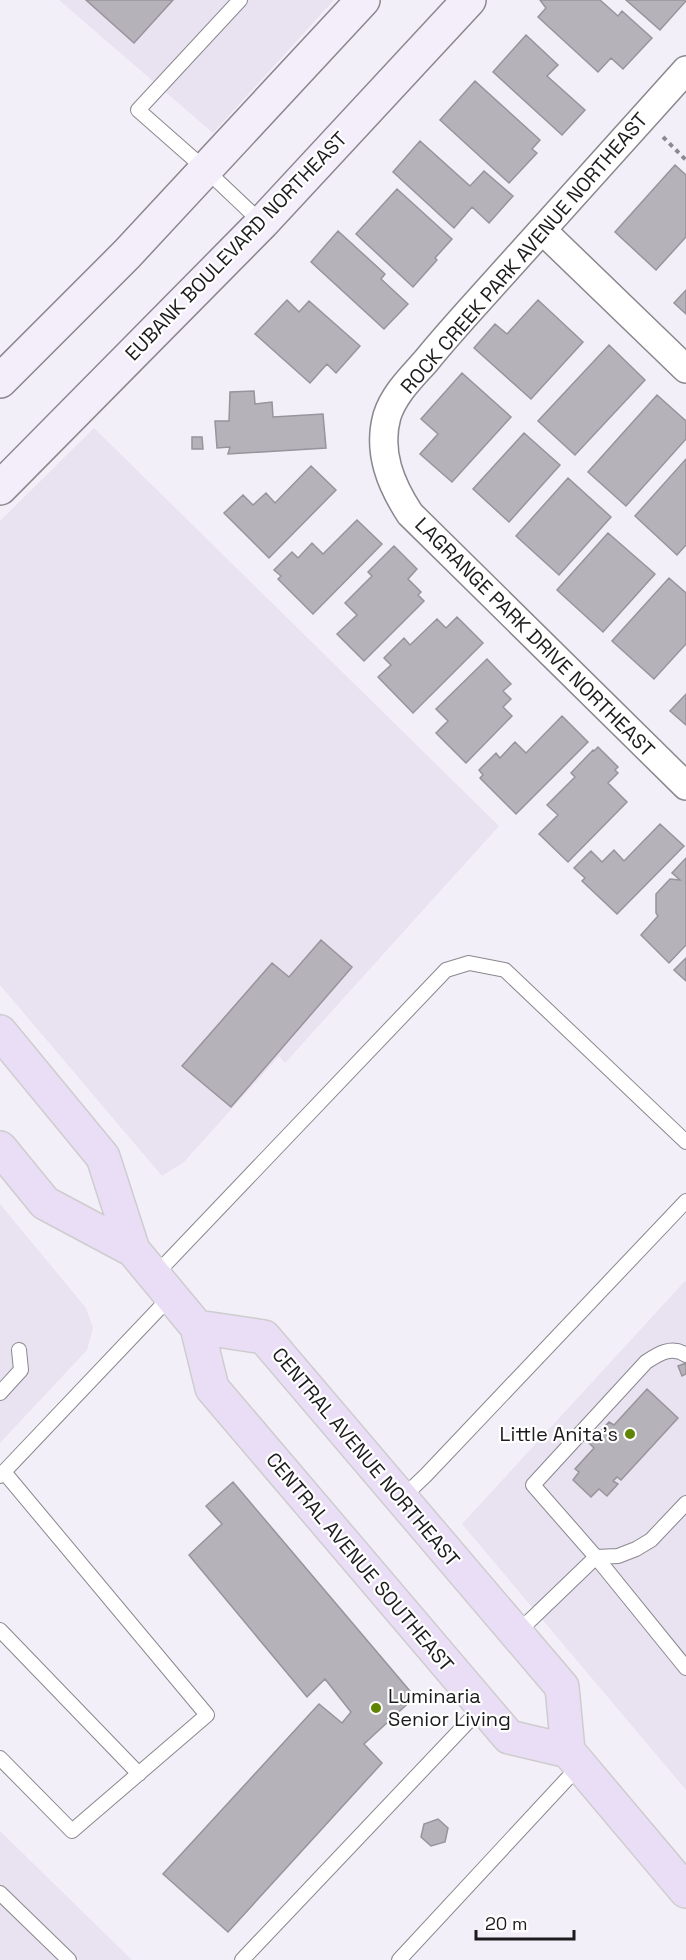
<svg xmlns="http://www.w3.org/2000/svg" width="686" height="1960" viewBox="0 0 686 1960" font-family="'Space Grotesk',sans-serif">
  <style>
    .built { fill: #e9e2f1 }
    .building { fill: #b6b2ba; stroke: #97949b; stroke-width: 1.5 }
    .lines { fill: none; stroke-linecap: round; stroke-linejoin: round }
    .service-casing { stroke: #8a878e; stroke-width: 16 }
    .minor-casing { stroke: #8a878e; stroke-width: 30 }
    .secondary-casing { stroke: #8a878e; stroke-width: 36 }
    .primary-casing { stroke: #cdcdcd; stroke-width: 36 }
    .path { stroke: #8c8a8f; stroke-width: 4; stroke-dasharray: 4.5 4.5; stroke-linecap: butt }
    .service { stroke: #fff; stroke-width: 14 }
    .minor { stroke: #fff; stroke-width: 27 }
    .secondary { stroke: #f4eefb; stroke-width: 33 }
    .primary { stroke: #eadef7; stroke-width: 33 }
    .poi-dot { fill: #5f8402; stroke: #fff; stroke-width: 2 }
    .labels { text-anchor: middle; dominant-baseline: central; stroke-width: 4.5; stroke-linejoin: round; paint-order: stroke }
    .street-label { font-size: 20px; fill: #1c1b1d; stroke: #fff }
    .poi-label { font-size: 20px; fill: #1c1b1d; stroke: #fff; text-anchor: end }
  </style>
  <rect width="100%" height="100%" fill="#f3eff8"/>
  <!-- built -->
  <path class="built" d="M59,0H334L213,133Z
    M94,428L499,826L285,1063L279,1056L184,1162L162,1176L0,985V521Z
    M0,1204L86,1308L93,1328L87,1350L0,1443Z
    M685,1281L686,1282V1790L462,1524Z
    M0,1831L132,1960H0Z"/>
  <!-- building -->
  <path class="building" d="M86,0H173L134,43Z
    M540,0H600L618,16L622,11L652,38L623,69L611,58L598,72L538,17L546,8Z
    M626,0H684L686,1L660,30Z
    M526,35L558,65L547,76L585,110L562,135L493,72Z
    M475,81L540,140L532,149L537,153L509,183L440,120Z
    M420,141L470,186L484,171L513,196L489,223L472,207L454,228L393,172Z
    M675,165L686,175V237L656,270L615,232Z
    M397,189L452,239L435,258L437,260L413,287L356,234Z
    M338,231L385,274L381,279L408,304L384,329L311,262Z
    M686,290V314L674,303Z
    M287,300L299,312L309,301L360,346L336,373L327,364L310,383L255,334Z
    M538,300L583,342L531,399L474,348L495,324L507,334Z
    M609,345L645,380L575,455L538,421Z
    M462,373L511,417L452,482L420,454L438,434L421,419Z
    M254,391L255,404L272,402L273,417L323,414L326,448L228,454L230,447L217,448L215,421H229L230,392Z
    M657,395L686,421V439L626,506L588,472Z
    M524,433L560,465L509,522L473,489Z
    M192,437H202L203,449H192Z
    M686,459V545L677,555L635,516Z
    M311,466L336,490L269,558L224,513L243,495L253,505L266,493L275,503Z
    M568,478L611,517L559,575L516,536Z
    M357,520L382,544L313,614L278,579L281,576L274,570L292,552L298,558L312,543L323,554Z
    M608,533L655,574L603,632L557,590Z
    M394,546L417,569L408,579L421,592L418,595L424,601L364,661L337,634L357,615L345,603L372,576L368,572Z
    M669,578L686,593V644L654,679L612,641Z
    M457,617L483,643L413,713L378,677L391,665L384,658L404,638L410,645L437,619L446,628Z
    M487,659L511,684L503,691L511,699L503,707L512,716L466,763L436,733L448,721L436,709Z
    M686,694V725L670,711Z
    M562,716L588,742L516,814L480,778L483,775L479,770L496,753L500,758L515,742L526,753Z
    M598,747L618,767L615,770L618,773L608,783L627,802L568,862L539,834L558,815L547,805L575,777L571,773L593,750L594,751Z
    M660,824L684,846L617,914L582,881L585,878L574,868L591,851L602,862L614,850L624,861Z
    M686,858V945L669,963L641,935L658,916L656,913V894L670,879L680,880L672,873Z
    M321,940L352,967L231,1107L182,1066L272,963L289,977Z
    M686,958V981L674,970Z
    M686,1363V1374L682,1376L678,1366Z
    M647,1389L678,1418L621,1480L617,1477L613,1481L618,1484L607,1496L599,1489L591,1497L573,1480L579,1472L575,1469L594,1448L589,1443L609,1422L614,1425Z
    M233,1482L415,1697L364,1744L382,1763L228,1932L163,1874L319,1704L342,1723L351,1712L325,1679L307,1697L189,1555L222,1524L206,1506Z
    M438,1819L448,1828L445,1842L431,1846L421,1837L424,1824Z"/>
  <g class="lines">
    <!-- service casing -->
    <g class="service-casing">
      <path id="service" d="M240,0L138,110L205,169L262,223
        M155,1275L446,970L469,963L505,970L686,1142
        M686,1355C672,1345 658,1354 646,1362L533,1485L596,1557L686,1668
        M0,1393L21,1370L19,1350
        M0,1476L172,1295
        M402,1498L426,1475L686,1201
        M0,1630L139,1774
        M517,1633L596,1557L618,1556L636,1549L651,1540L686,1503
        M0,1758L72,1831L207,1715L4,1472
        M0,1893L69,1960
        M242,1960L483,1706
        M399,1960L580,1765"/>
    </g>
    <!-- minor casing -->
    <g class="minor-casing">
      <path id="minor" d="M686,70C617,146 549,223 480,299C461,320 443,340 426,361C411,378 394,394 387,416C377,452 391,485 410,514L686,786
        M542,230L686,369"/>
    </g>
    <!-- secondary casing -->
    <g class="secondary-casing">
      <path id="secondary" d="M0,381L127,254L363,0
        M0,488L262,223L469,0"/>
    </g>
    <!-- primary casing -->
    <g class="primary-casing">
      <path id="primary" d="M0,1032L103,1157L133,1250L197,1327L264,1337L562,1687L568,1751L686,1891
        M0,1148L45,1203L133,1250
        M197,1327L212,1388L509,1737L568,1751"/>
    </g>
    <!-- path -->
    <path class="path" d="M663,137L686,160"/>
    <!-- service -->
    <use href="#service" class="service"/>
    <!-- minor -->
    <use href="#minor" class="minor"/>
    <!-- secondary -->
    <use href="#secondary" class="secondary"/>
    <!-- primary -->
    <use href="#primary" class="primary"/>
  </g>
  <!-- markers -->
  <g class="poi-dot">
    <circle cx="630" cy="1434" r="6"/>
    <circle cx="376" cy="1708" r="6"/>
  </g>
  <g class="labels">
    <!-- street labels -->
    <g class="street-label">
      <text transform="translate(236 246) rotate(-46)">EUBANK BOULEVARD NORTHEAST</text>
      <text transform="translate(524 253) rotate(-49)">ROCK CREEK PARK AVENUE NORTHEAST</text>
      <text transform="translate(535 637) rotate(45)">LAGRANGE PARK DRIVE NORTHEAST</text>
      <text transform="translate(366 1457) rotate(50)">CENTRAL AVENUE NORTHEAST</text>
      <text transform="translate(360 1562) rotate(50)">CENTRAL AVENUE SOUTHEAST</text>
    </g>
    <!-- poi labels -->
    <g class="poi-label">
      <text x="618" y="1434">Little Anita's</text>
      <text x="388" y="1696" text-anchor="start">Luminaria<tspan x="388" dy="23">Senior Living</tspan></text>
    </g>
  </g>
  <!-- scale -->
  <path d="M476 1930v9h98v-9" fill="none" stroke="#1c1b1d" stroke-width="3"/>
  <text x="485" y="1930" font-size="18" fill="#1c1b1d" stroke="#ffffff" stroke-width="4.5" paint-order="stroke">20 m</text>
</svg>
